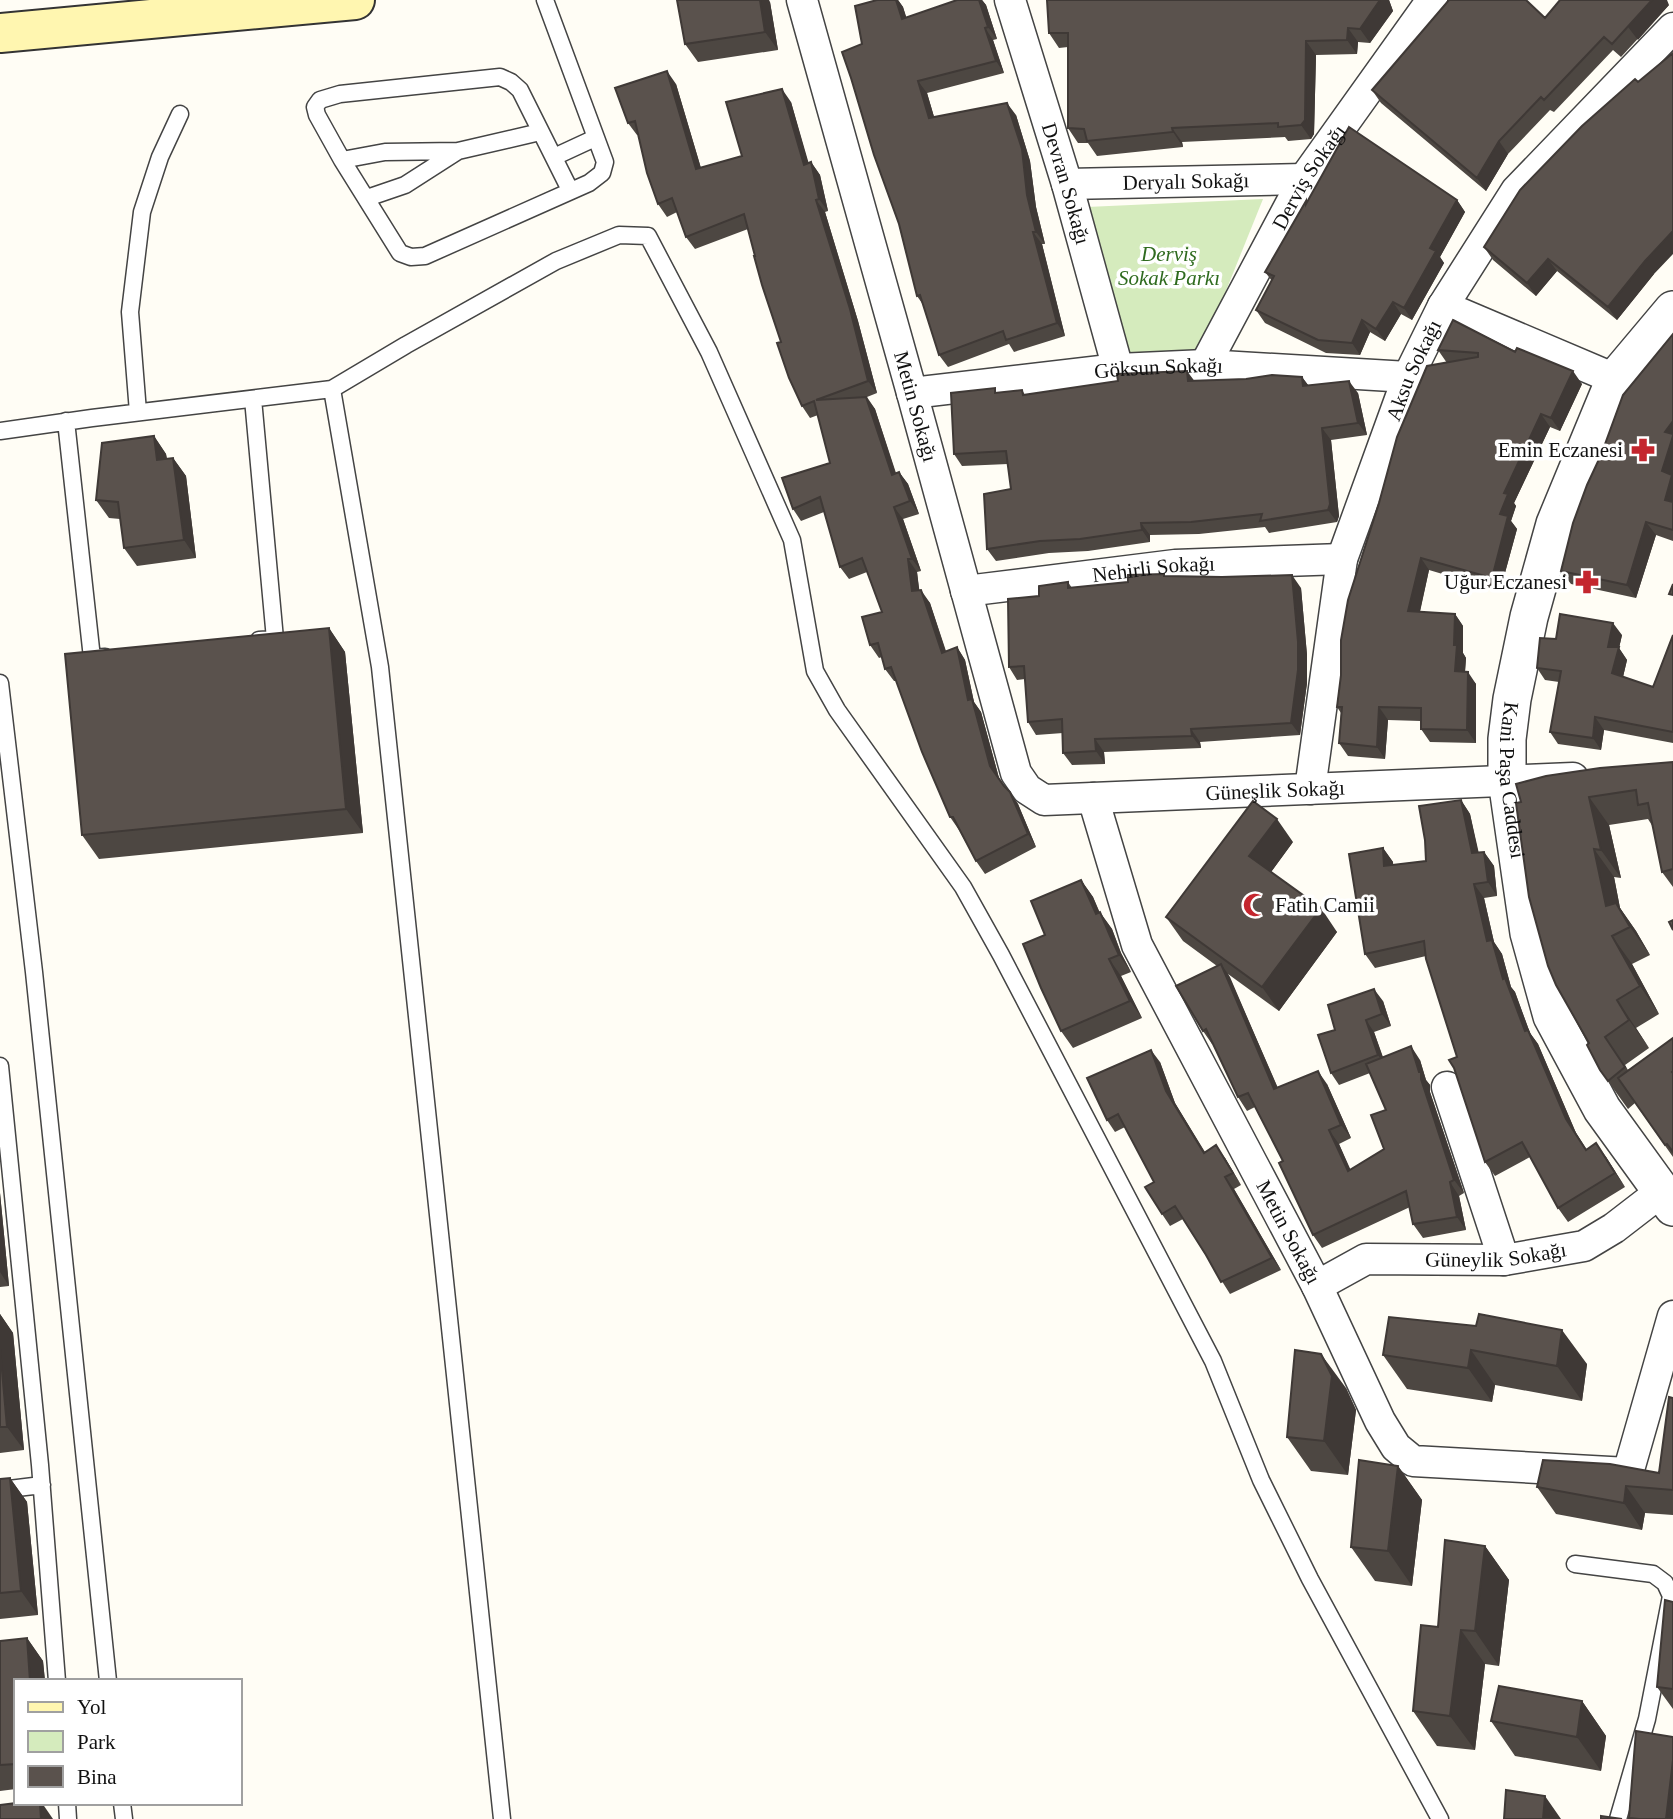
<svg xmlns="http://www.w3.org/2000/svg" width="1673" height="1819" viewBox="0 0 1673 1819" font-family="Georgia,serif">
  <style>
    .green { fill: #d5ebbd }
    .lines { fill: none; stroke-linecap: round; stroke-linejoin: round }
    .service-casing { stroke: #444; stroke-width: 19 }
    .minor-casing { stroke: #444; stroke-width: 33 }
    .tertiary-casing { stroke: #444; stroke-width: 40 }
    .secondary-casing { stroke: #333; stroke-width: 42 }
    .service { stroke: #fff; stroke-width: 16 }
    .minor { stroke: #fff; stroke-width: 30 }
    .tertiary { stroke: #fff; stroke-width: 37 }
    .secondary { stroke: #fff6b0; stroke-width: 38 }
    .wall { fill: #4d4742 }
    .shaded-wall { fill: #3f3936 }
    .building { fill: #5a524d; stroke: #3f3936; stroke-width: 2 }
    .labels { text-anchor: middle; dominant-baseline: central; stroke-width: 7; stroke-linejoin: round; paint-order: stroke }
    .street-label { font-size: 21px; fill: #111; stroke: #fff }
    .park-label { font-size: 21px; font-style: italic; fill: #2f6b1f; stroke: #fff }
    .poi-label { font-size: 21px; fill: #111; stroke: #fff; text-anchor: end }
  </style>
  <rect width="100%" height="100%" fill="#fffdf5"/>
  <!-- green -->
  <path class="green" d="M1263,199L1202,350L1132,360L1087,207Z"/>
  <g class="lines">
    <!-- service casing -->
    <g class="service-casing">
      <path id="service" d="M545,0L605,162L602,173L589,183L425,256L411,257L400,253L342,160L317,115L315,107L320,100L340,94L500,77L511,82L520,90L570,190
        M554,157L595,138
        M342,160L385,152L458,151L540,132
        M367,198L405,185L458,151
        M332,389L380,667L502,1819
        M253,399L275,639L259,640
        M138,412L130,312L142,212L160,157L180,114
        M66,421L92,658L105,657
        M0,431L92,418L332,389L406,345L556,261L619,235L648,236L709,352L792,540L815,671L837,710L963,887L1001,955L1213,1361L1261,1480L1310,1579L1440,1819
        M0,683L34,972L108,1681
        M0,1066L40,1465L57,1681
        M0,1490L42,1485
        M1575,1564L1653,1574L1665,1583L1671,1596L1647,1719L1618,1819
        M67,1803L68,1819
        M122,1803L124,1819"/>
    </g>
    <!-- minor casing -->
    <g class="minor-casing">
      <g id="minor">
        <path id="s1" d="M802,0L912,393L1016,773L1027,789L1044,800L1573,778"/>
        <path id="s2" d="M1010,0L1067,184L1118,369"/>
        <path id="s3" d="M1067,184L1304,179"/>
        <path d="M1443,306L1615,379"/>
        <path id="s4" d="M1205,365L1304,179L1432,0"/>
        <path id="s5" d="M912,393L1118,369L1205,365L1408,377"/>
        <path id="s6" d="M966,591L1175,565L1342,559"/>
        <path id="s7" d="M1310,789L1342,559L1408,377L1443,306L1516,191L1673,28"/>
        <path id="s8" d="M1093,798L1137,945L1317,1286L1380,1421L1396,1447L1413,1461L1628,1473L1673,1316"/>
        <path d="M1447,1087L1504,1260"/>
        <path id="s9" d="M1317,1286L1366,1259L1504,1260L1584,1246L1614,1228L1662,1191"/>
      </g>
    </g>
    <!-- tertiary casing -->
    <g class="tertiary-casing">
      <g id="tertiary">
        <path id="s10" d="M1673,310L1615,379L1555,524L1529,617L1512,699L1507,739V780L1529,933L1552,1016L1602,1109L1673,1207"/>
      </g>
    </g>
    <!-- secondary casing -->
    <g class="secondary-casing">
      <path id="secondary" d="M0,33L355,0"/>
    </g>
    <!-- service -->
    <use href="#service" class="service"/>
    <!-- minor -->
    <use href="#minor" class="minor"/>
    <!-- tertiary -->
    <use href="#tertiary" class="tertiary"/>
    <!-- secondary -->
    <use href="#secondary" class="secondary"/>
  </g>
  <!-- wall -->
  <path class="wall" d="M877,0H898L903,7L906,18L957,0H982L986,5L997,39L993,40L1004,73L927,93L934,117L1016,115L1030,161L1036,207L1045,244H1042L1065,336L1014,352L1009,344L948,367L939,355L924,306L917,296L899,224L862,44Z
    M1047,0H1389L1393,11L1370,43L1358,42L1357,54L1316,55L1314,134L1311,139L1288,141L1285,137L1182,142L1183,147L1097,156L1088,143H1078L1068,128V47L1059,48L1049,33Z
    M770,2L778,50L698,62L685,44Z
    M1669,5L1621,57L1613,50L1554,112L1550,110L1508,154L1486,191L1381,103L1372,90L1545,18Z
    M676,84L701,168L742,156L791,102L808,163L811,162L820,175L828,211L825,212L858,321L877,393L867,397L875,409L896,473L899,472L908,484L919,514L903,519L921,571L917,572L919,590L930,603L946,651L957,647L965,660L974,702L981,712L999,778L1018,804L1036,847L985,874L976,861L959,830L950,817L896,681H894L885,669L882,657L879,658L870,645L882,612L867,572L849,579L840,567L824,512L801,521L793,509L830,463L818,415L810,418L802,406L781,342L748,229L695,249L686,237L677,212L667,217L658,204L638,135H637L628,123Z
    M1457,200L1465,212L1440,257L1444,263L1412,320L1401,314L1385,341L1370,332L1360,355L1326,353L1265,323L1256,310L1272,281L1265,272L1307,202Z
    M1484,247L1654,274L1617,320L1557,271L1536,296L1493,260Z
    M1453,320L1582,384L1560,431L1550,427L1514,503L1516,506L1511,521L1517,529L1500,591L1429,570L1420,612L1455,614L1463,626V653L1466,658L1465,672L1476,684V743L1430,742L1421,729V721L1388,720L1385,759L1348,756L1339,743L1341,713L1337,707L1447,363L1438,350Z
    M1673,334V541L1656,535L1636,598L1571,584L1561,571Z
    M1302,377L1308,385L1358,393L1367,435L1331,440L1339,516L1337,522L1269,533L1265,527L1199,534L1150,535V542L1088,551L1049,553L996,561L987,549L1011,489L1008,464L962,466L954,454L998,393L1022,390L1025,395L1194,381Z
    M154,436L166,454L167,459L173,458L186,476L196,558L137,566L124,548L120,519L109,518L96,500Z
    M1164,574L1165,576L1301,588L1307,655V683L1300,735L1200,742L1201,748L1104,752L1105,764L1072,765L1063,753V733L1036,735L1028,722L1025,679L1017,680L1009,667L1039,596L1068,582L1072,588L1128,582Z
    M329,628L345,652L363,833L99,859L82,835Z
    M1622,635L1619,648L1627,660L1623,677L1653,687L1673,635V743L1604,730L1601,750L1558,744L1550,732L1559,682L1545,680L1537,668L1556,639Z
    M1673,762V887L1662,872L1653,827L1648,819L1609,825L1621,878L1614,877L1620,908L1636,931L1650,955L1632,964L1659,1014L1636,1028L1649,1048L1625,1065L1628,1070L1673,1038V1157L1635,1103L1628,1109L1600,1070L1589,1043L1516,803Z
    M1461,800L1470,814L1478,852H1484L1494,866L1497,896L1484,898L1494,942L1502,954L1511,987L1515,992L1530,1033L1538,1044L1576,1133L1587,1150L1606,1157L1625,1187L1568,1222L1558,1208L1530,1157L1495,1176L1485,1162L1457,1057L1426,956L1375,968L1365,954L1383,848L1393,862V865L1426,861Z
    M1293,842L1271,872L1337,932L1279,1011L1228,974L1278,1088L1327,1084L1351,1138L1339,1144L1350,1170L1384,1149L1386,1110L1370,1073L1339,1085L1331,1073L1335,1030L1383,1001L1391,1026L1374,1032L1383,1057L1420,1060L1426,1080L1430,1085V1092L1464,1193L1459,1196L1466,1230L1423,1238L1413,1224L1410,1207L1322,1248L1313,1235L1283,1161L1255,1107L1247,1111L1238,1097L1213,1044H1212L1203,1031L1217,966L1183,941L1166,917Z
    M1081,880L1093,897L1100,913L1112,929L1121,953L1131,972L1121,976L1142,1018L1073,1048L1061,1031L1045,935Z
    M1160,1062L1175,1103L1205,1152L1225,1158L1241,1185L1234,1189L1281,1270L1230,1294L1183,1219L1170,1226L1162,1214L1154,1182L1125,1127L1115,1132L1107,1120Z
    M0,1193L9,1286L0,1287Z
    M0,1314L13,1333L24,1450L0,1453Z
    M1476,1326L1587,1364L1582,1401L1495,1385L1492,1402L1407,1389L1383,1355Z
    M1346,1388L1356,1410L1348,1475L1311,1471L1287,1437Z
    M1673,1398V1515L1645,1513L1642,1530L1556,1514L1537,1487L1659,1473Z
    M1398,1466L1422,1500L1412,1586L1375,1581L1351,1547Z
    M10,1478L27,1502L38,1615L0,1619V1479Z
    M1485,1546L1509,1580L1499,1666L1485,1664L1475,1750L1437,1746L1413,1711Z
    M1673,1602V1709L1657,1687Z
    M27,1638L43,1661L45,1681H16V1789L0,1791V1641Z
    M1582,1701L1606,1736L1601,1771L1515,1756L1491,1721Z"/>
  <!-- shaded-wall -->
  <path class="shaded-wall" d="M760,0H769L770,2L778,50L765,32Z
    M896,0H898L903,7L911,31L902,19Z
    M979,0H982L986,5L997,39L988,27Z
    M1380,0H1389L1393,11L1370,43L1360,29Z
    M1652,0H1667L1669,5L1638,40L1628,27Z
    M985,28L993,40L1004,73L996,61Z
    M1348,28L1358,42L1357,54L1347,40Z
    M1306,41L1316,55L1314,134L1311,139L1301,125Z
    M667,71L676,84L705,182L696,169Z
    M918,81L927,93L938,130L929,118Z
    M782,89L791,102L813,178L804,165Z
    M1007,103L1016,115L1030,161L1036,207L1045,244L1036,232Z
    M1172,128L1182,142L1183,147L1173,132Z
    M1499,141L1508,154L1486,191L1477,178Z
    M811,162L820,175L828,211L819,199Z
    M816,200L825,212L858,321L877,393L868,381Z
    M1457,200L1465,212L1440,257L1444,263L1412,320L1404,308L1430,248Z
    M1673,231V254L1654,274L1617,320L1608,307L1645,261Z
    M1033,232L1042,244L1065,336L1057,323Z
    M1548,259L1557,271L1536,296L1527,283Z
    M1393,302L1401,314L1385,341L1376,329Z
    M1362,320L1370,332L1360,355L1352,343Z
    M1187,371L1196,383L1188,381Z
    M1573,371L1582,384L1560,431L1551,418Z
    M1302,377L1311,389L1303,386Z
    M1349,381L1358,393L1367,435L1358,423Z
    M866,397L875,409L900,487L892,475Z
    M1541,414L1550,427L1514,503L1516,506L1511,521L1517,529L1500,591L1492,578L1504,493Z
    M1673,421V511L1665,500L1662,471L1665,432Z
    M1322,428L1331,440L1339,516L1337,522L1328,510Z
    M154,436L166,454L170,478L157,460Z
    M173,458L186,476L196,558L184,540Z
    M899,472L908,484L919,514L910,501Z
    M894,507L903,519L921,571L912,559Z
    M1646,522L1656,535L1636,598L1627,585Z
    M1141,523L1150,535V542L1142,530Z
    M1421,558L1429,570L1417,624L1408,611Z
    M908,559L917,572L921,603L912,591Z
    M1292,575L1301,588L1307,655V683L1300,735L1291,723Z
    M921,590L930,603L950,665L942,653Z
    M1455,614L1463,626V653L1466,658L1464,684L1455,671L1454,645Z
    M1613,623L1622,635L1619,648L1627,660L1621,685L1612,673L1608,647Z
    M329,628L345,652L363,833L346,809Z
    M957,647L965,660L974,702L981,712L999,778L1013,799L990,766L968,700Z
    M1468,672L1476,684V743L1467,730Z
    M1379,707L1388,720L1385,759L1377,747Z
    M1595,717L1604,730L1601,750L1593,738Z
    M1191,729L1200,742L1201,748L1192,736Z
    M1095,739L1104,752L1105,764L1096,751Z
    M1010,792L1018,804L1036,847L1028,834Z
    M1589,797L1609,825L1621,878L1601,850Z
    M1461,800L1470,814L1482,867L1472,853Z
    M1277,819L1293,842L1266,879L1249,856Z
    M1383,848L1393,862L1394,880L1384,866Z
    M1594,849L1614,877L1620,908L1636,931L1650,955L1630,927L1606,906Z
    M1484,852L1494,866L1497,896L1488,882Z
    M1081,880L1093,897L1107,931L1096,914Z
    M1474,884L1484,898L1494,942L1502,954L1511,987L1515,992L1530,1033L1538,1044L1576,1133L1595,1164L1566,1119L1525,1031L1487,941Z
    M1321,908L1337,932L1279,1011L1262,987Z
    M1100,912L1112,929L1121,953L1131,972L1119,955L1110,936Z
    M1612,936L1632,964L1659,1014L1640,986Z
    M1109,959L1121,976L1142,1018L1130,1001Z
    M1221,964L1230,977L1284,1103L1274,1089Z
    M1374,989L1383,1001L1391,1026L1382,1014Z
    M1617,1000L1636,1028L1649,1048L1629,1020Z
    M1366,1020L1374,1032L1386,1067L1378,1055Z
    M1411,1046L1420,1060L1426,1080L1430,1085V1092L1464,1193L1454,1180Z
    M1151,1050L1160,1062L1175,1103L1212,1165L1166,1091Z
    M1318,1071L1327,1084L1351,1138L1341,1125Z
    M1329,1130L1339,1144L1357,1184L1348,1171Z
    M1596,1143L1606,1157L1625,1187L1615,1173Z
    M1216,1145L1225,1158L1241,1185L1233,1173Z
    M1225,1177L1234,1189L1281,1270L1272,1258Z
    M1450,1182L1459,1196L1466,1230L1457,1217Z
    M0,1193L9,1286L0,1272Z
    M0,1314L13,1333L24,1450L7,1427L0,1348Z
    M1562,1330L1587,1364L1582,1401L1557,1366Z
    M1471,1350L1495,1385L1492,1402L1468,1368Z
    M1321,1354L1346,1388L1356,1410L1348,1475L1324,1441Z
    M1398,1466L1422,1500L1412,1586L1388,1551Z
    M10,1478L27,1502L38,1615L21,1591Z
    M1626,1486L1645,1513L1642,1530L1624,1503Z
    M1485,1546L1509,1580L1499,1666L1475,1631Z
    M1461,1630L1485,1664L1475,1750L1450,1716Z
    M27,1638L43,1661L45,1681H30Z
    M1582,1701L1606,1736L1601,1771L1577,1737Z
    M1673,1760V1819H1666Z
    M1545,1796L1561,1819H1543Z
    M40,1803H42L53,1819H41Z"/>
  <!-- building -->
  <path class="building" d="M677,0H760L765,32L685,44Z
    M877,0H896L902,19L957,0H979L988,27L985,28L996,61L918,81L929,118L1007,103L1022,149L1027,195L1036,232H1033L1057,323L1006,340L1003,331L939,355L920,295L917,296L899,224L874,155L851,78L842,52L862,44L855,6Z
    M1047,0H1380L1360,29L1348,28L1347,40L1306,41L1305,120L1301,125L1278,127V123L1172,128L1173,132L1087,141L1084,129L1068,128V33H1049Z
    M1449,0H1526L1545,18L1560,0H1652L1612,44L1604,37L1544,100L1541,97L1499,141L1477,178L1372,90Z
    M1673,53V231L1645,261L1608,307L1548,259L1527,283L1484,247L1520,190L1582,126L1635,79L1638,82Z
    M667,71L696,169L742,156L726,102L782,89L804,165L811,162L819,199L816,200L850,309L868,381L816,400L866,397L892,475L899,472L910,501L894,507L912,559H908L912,591L921,590L942,653L957,647L968,700L972,699L990,766L1004,786L1010,792L1028,834L976,861L953,817H950L922,752L891,667L885,669L878,643L870,645L862,617L882,612L862,558L840,567L820,497L793,509L782,478L830,463L814,401L802,406L789,378L777,343L781,342L762,285L754,256H755L744,214L686,237L672,198L658,204L647,173L635,121L628,123L615,88Z
    M1349,127L1457,200L1430,248L1436,251L1404,308L1393,302L1376,329L1362,320L1352,343L1318,340L1256,310L1274,276L1265,272L1306,201V204Z
    M1453,320L1515,352L1517,348L1573,371L1551,418L1541,414L1504,493L1508,494L1500,514L1508,516L1492,578L1421,558L1408,611L1455,614L1454,645H1457L1455,671L1468,672L1467,730L1421,729V708L1379,707L1377,747L1339,743L1342,707H1337L1341,675V640L1348,600L1379,503L1397,437L1427,366L1478,357V353L1438,350Z
    M1673,334V421L1665,432L1673,434V436L1662,471L1672,475L1665,500L1673,502V530L1646,522L1627,585L1561,571L1573,523L1587,485L1601,455L1623,395Z
    M1187,371L1188,381L1246,379L1272,375L1302,377L1303,386L1349,381L1358,423L1322,428L1330,504L1328,510L1260,521L1262,514L1191,522L1141,523L1142,530L1080,539L1040,541L987,549L984,494L1011,489L1006,451L954,454L951,393L995,388V393L1022,390L1023,395L1118,381L1117,374Z
    M154,436L157,460L173,458L184,540L124,548L118,502L96,500L102,443Z
    M1164,574V576L1222,577L1292,575L1298,642V670L1291,723L1191,729L1192,736L1095,739L1096,751L1063,753L1062,719L1028,722L1024,666L1009,667L1008,599L1039,596V586L1068,582V588L1128,582V575Z
    M1673,584V595L1669,594Z
    M1560,614L1613,623L1608,647H1619L1612,673L1653,687L1673,635V732L1595,717L1593,738L1550,732L1561,671L1537,668L1540,638L1556,639Z
    M329,628L346,809L82,835L65,654Z
    M1673,762V869L1662,872L1648,803L1638,805L1636,790L1589,797L1601,850L1594,849L1606,906L1616,903L1630,927L1612,936L1640,986L1617,1000L1629,1020L1605,1037L1625,1067L1608,1081L1600,1070L1587,1045L1589,1043L1556,985L1548,966L1529,897L1516,803L1521,802L1516,784L1546,776L1600,768Z
    M1461,800L1472,853L1484,852L1488,882L1474,884L1487,941L1492,940L1503,979L1505,978L1525,1031L1528,1030L1566,1119L1586,1150L1596,1143L1615,1173L1558,1208L1522,1142L1485,1162L1454,1068L1449,1060L1457,1057L1426,959L1424,941L1365,954L1349,854L1383,848L1384,866L1426,861L1425,840L1419,806Z
    M1253,801L1277,819L1249,856L1321,908L1262,987L1166,917Z
    M1081,880L1096,914L1100,912L1110,936L1119,955L1109,959L1130,1001L1061,1031L1041,988L1023,944L1045,935L1031,901Z
    M1673,920V930L1669,922Z
    M1221,964L1274,1089L1318,1071L1341,1125L1329,1130L1348,1171L1384,1149L1371,1115L1386,1110L1366,1064L1411,1046L1419,1072H1421V1079L1454,1180L1450,1182L1457,1217L1413,1224L1406,1191L1313,1235L1279,1163L1283,1161L1248,1093L1238,1097L1206,1029L1203,1031L1176,986Z
    M1374,989L1382,1014L1366,1020L1378,1055L1331,1073L1318,1035L1335,1030L1328,1005Z
    M1673,1038V1071L1672,1072L1673,1073V1152L1667,1144L1665,1145L1618,1078Z
    M1151,1050L1166,1091L1204,1153L1216,1145L1233,1173L1225,1177L1272,1258L1221,1282L1206,1255L1175,1206L1162,1214L1145,1187L1154,1182L1118,1114L1107,1120L1087,1078Z
    M1479,1314L1562,1330L1557,1366L1471,1350L1468,1368L1383,1355L1389,1317L1476,1326Z
    M0,1348L7,1427H0Z
    M1295,1350L1321,1354L1332,1376L1324,1441L1287,1437Z
    M1669,1397L1673,1398V1490L1626,1486L1624,1503L1537,1487L1543,1460L1610,1464L1659,1473Z
    M1359,1460L1398,1466L1388,1551L1351,1547Z
    M10,1478L21,1591L0,1593V1479Z
    M1445,1540L1485,1546L1475,1631L1461,1630L1450,1716L1413,1711L1421,1625L1438,1627Z
    M1665,1600L1673,1602V1689L1657,1687Z
    M27,1638L30,1681H16V1764L0,1765V1641Z
    M1499,1686L1582,1701L1577,1737L1491,1721Z
    M1636,1731L1673,1737V1760L1666,1819H1639L1629,1818Z
    M1506,1790L1545,1796L1543,1819H1504Z
    M16,1803H40L41,1819H0V1805Z
    M1601,1816L1622,1819H1601Z"/>
  <!-- icons -->
  <defs>
    <g id="pharmacy-bare" transform="scale(1.89)"><path d="M-2-6h4v4h4v4h-4v4h-4v-4h-4v-4h4Z" fill="#c4262e" stroke="#fff" stroke-width="2.5" paint-order="stroke"/></g>
    <g id="mosque-bare" transform="scale(1.89)"><path d="M3.5-4.9A6 6 0 1 0 3.5 4.9A5 5 0 1 1 3.5-4.9Z" fill="#c4262e" stroke="#fff" stroke-width="2.5" paint-order="stroke"/></g>
  </defs>
  <g fill-rule="evenodd">
    <use href="#pharmacy-bare" x="1643" y="450"/>
    <use href="#pharmacy-bare" x="1587" y="582"/>
    <use href="#mosque-bare" x="1255" y="905"/>
  </g>
  <g class="labels">
    <!-- street labels -->
    <g class="street-label">
      <text stroke="none"><textPath href="#s4" startOffset="215">Derviş Sokağı</textPath></text>
      <text stroke="none"><textPath href="#s3" startOffset="119">Deryalı Sokağı</textPath></text>
      <text stroke="none"><textPath href="#s2" startOffset="192">Devran Sokağı</textPath></text>
      <text stroke="none"><textPath href="#s5" startOffset="248">Göksun Sokağı</textPath></text>
      <text stroke="none"><textPath href="#s7" startOffset="434">Aksu Sokağı</textPath></text>
      <text stroke="none"><textPath href="#s1" startOffset="422">Metin Sokağı</textPath></text>
      <text stroke="none"><textPath href="#s6" startOffset="189">Nehirli Sokağı</textPath></text>
      <text stroke="none"><textPath href="#s10" startOffset="509">Kani Paşa Caddesi</textPath></text>
      <text stroke="none"><textPath href="#s1" startOffset="1073">Güneşlik Sokağı</textPath></text>
      <text stroke="none"><textPath href="#s8" startOffset="478">Metin Sokağı</textPath></text>
      <text stroke="none"><textPath href="#s9" startOffset="186">Güneylik Sokağı</textPath></text>
    </g>
    <!-- park labels -->
    <g class="park-label">
      <text x="1169" y="254">Derviş<tspan x="1169" dy="24">Sokak Parkı</tspan></text>
    </g>
    <!-- poi labels -->
    <g class="poi-label">
      <text x="1623" y="450">Emin Eczanesi</text>
      <text x="1567" y="582">Uğur Eczanesi</text>
      <text x="1275" y="905" text-anchor="start">Fatih Camii</text>
    </g>
  </g>
  <!-- legend -->
  <rect x="14" y="1679" width="228" height="126" fill="#ffffff" stroke="#a0a0a0" stroke-width="2"/>
  <rect x="28" y="1702" width="35" height="10" fill="#fff6b0" stroke="#a0a0a0" stroke-width="2"/>
  <text x="77" y="1714" font-size="21" fill="#111111">Yol</text>
  <rect x="28" y="1731" width="35" height="21" fill="#d5ebbd" stroke="#a0a0a0" stroke-width="2"/>
  <text x="77" y="1749" font-size="21" fill="#111111">Park</text>
  <rect x="28" y="1766" width="35" height="21" fill="#5a524d" stroke="#a0a0a0" stroke-width="2"/>
  <text x="77" y="1784" font-size="21" fill="#111111">Bina</text>
</svg>
